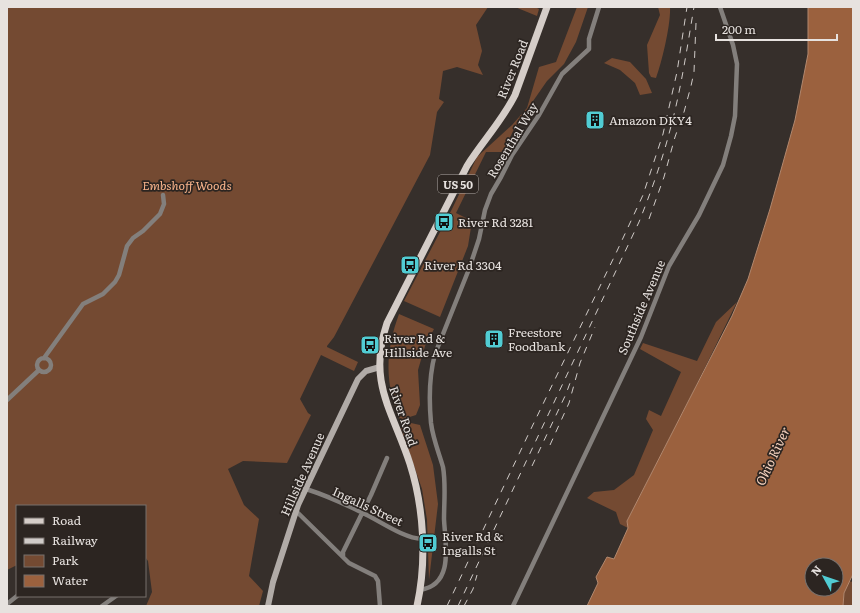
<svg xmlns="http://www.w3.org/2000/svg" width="860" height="613" viewBox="0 0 860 613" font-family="Literata,serif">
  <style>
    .green { fill: #744a32 }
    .water { fill: #9b613e; stroke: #b2886e; fill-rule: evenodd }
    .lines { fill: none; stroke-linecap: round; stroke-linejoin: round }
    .street { stroke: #837f7c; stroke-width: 4.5 }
    .secondary { stroke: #b1aba7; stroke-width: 6 }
    .primary { stroke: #d5cdc8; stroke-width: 7 }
    .rail { stroke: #d0cbc8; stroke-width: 1; stroke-dasharray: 7 7; stroke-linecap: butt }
    .labels { text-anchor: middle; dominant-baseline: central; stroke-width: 3.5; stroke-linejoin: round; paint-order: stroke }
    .shield { fill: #2c2521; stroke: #afa9a6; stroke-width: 1 }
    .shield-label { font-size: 11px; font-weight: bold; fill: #e7e2df }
    .street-label { font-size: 12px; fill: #e7e2df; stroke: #2c2521 }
    .poi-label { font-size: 12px; fill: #e7e2df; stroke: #2c2521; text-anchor: start }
    .park-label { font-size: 12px; font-style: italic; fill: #f9b48c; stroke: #2c2521 }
    .water-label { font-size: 13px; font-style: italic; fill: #f9d5c1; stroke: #2c2521 }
  </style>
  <rect width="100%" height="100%" fill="#362f2b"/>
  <!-- green -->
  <path class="green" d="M7,7H488L476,25L482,51L478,65L483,75L457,67L443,71L439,99L444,102L437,112L430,155L334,337L327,346V347L358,362L354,371L321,355L300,399L308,413L311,415L287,463L243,461L228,469L244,505L259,519L249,576L263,591L259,606H146L152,592L148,561L145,557V506H17V565L7,570Z
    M515,7H535L539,9L537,16Z
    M577,7H588L576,42L564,64L547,81L515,127L503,152H486L456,213L472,221L468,246L440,317L404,301L452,209L477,157L512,125L527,108L539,67L556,62Z
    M658,7H670C671,24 662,62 656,78L651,77L649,73L647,45L660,15Z
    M612,58L630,62L646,79L652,93L640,95L635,83L620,70L604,63Z
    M737,302L692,394L627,521L628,528L620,524L616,512L587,498L594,492L614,490L634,475L653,430L646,419L649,410L661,416L681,372L640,349L643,343L697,361L716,322Z
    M399,314L434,329L425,346L418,370L420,405L416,415L400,420C397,412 394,404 392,396C385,368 389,341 399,314Z
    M411,423L420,425L433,465L438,504L429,580L427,520L422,489L401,428Z
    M849,581L853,582V606H843L844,593Z"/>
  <!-- water -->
  <path class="water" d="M808,7H853V574L844,593L843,606H587L598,583L596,577L607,557L614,559L628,528L627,521L732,316L748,279L770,209L795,120L808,54ZM812,565H836V589H812Z"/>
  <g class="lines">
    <!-- street -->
    <path class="street" d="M37 365a7 7 0 1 1 14 0a7 7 0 1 1-14 0Z
      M44,358L83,304L103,294L115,282L119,275L127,246L133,238L143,231L160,214L164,204L163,195
      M7,400L39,370
      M306,489C325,495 345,504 363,513C380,521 403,538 422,539
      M296,511L349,563L375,576L378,581L380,606
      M343,556V552L371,495L387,458
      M420,590C455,585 445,543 444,519C444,502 446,484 443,467C439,453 433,439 431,423C429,401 429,376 435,354L469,269L479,239L485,210L491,194L501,177L512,155L539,115L562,74L589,49V39L599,7
      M7,604L17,596
      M102,606L116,596
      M513,606L641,337L669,266L699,215L723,165L731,136L735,116L737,64L733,45L720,7"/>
    <!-- secondary -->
    <path class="secondary" d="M268,606L273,582L298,505L358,379L366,371L380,367"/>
    <!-- primary -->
    <path class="primary" d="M417,606C427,561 424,508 410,464C393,411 367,383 387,323L467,166C482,142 502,121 515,95L547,7"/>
    <!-- rail -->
    <path class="rail" d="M649,219L664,177L675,137L684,112L691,86L694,72L696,23
      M550,445L569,403L580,363L595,327
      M532,466L566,394L570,383
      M447,606L529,433L617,251L643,195L663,134L677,72L687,7
      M458,606L639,222C651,192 662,161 670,130C681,90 687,48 694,7
      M464,606L473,589L477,575"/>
  </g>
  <!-- icons -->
  <defs>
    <g id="building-square" transform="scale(1)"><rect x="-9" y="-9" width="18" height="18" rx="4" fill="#51ccd3" stroke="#2c2521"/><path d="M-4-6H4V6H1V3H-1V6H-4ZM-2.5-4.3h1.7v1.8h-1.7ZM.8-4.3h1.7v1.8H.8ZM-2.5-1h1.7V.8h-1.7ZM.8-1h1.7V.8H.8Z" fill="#111"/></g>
    <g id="bus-square" transform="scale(1)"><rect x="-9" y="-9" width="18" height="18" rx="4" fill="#51ccd3" stroke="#2c2521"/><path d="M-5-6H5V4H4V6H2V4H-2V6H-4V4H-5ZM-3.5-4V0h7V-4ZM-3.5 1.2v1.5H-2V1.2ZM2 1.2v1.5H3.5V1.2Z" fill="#111"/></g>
  </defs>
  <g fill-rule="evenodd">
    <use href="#building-square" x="595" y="120"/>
    <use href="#bus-square" x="444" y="222"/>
    <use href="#bus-square" x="410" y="265"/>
    <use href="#building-square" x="494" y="339"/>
    <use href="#bus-square" x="370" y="345"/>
    <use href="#bus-square" x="428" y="543"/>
  </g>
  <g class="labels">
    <!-- shield labels -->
    <rect class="shield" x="438" y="175" width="40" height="18" rx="3"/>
    <g class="shield-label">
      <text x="458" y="184">US 50</text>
    </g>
    <!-- street labels -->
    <g class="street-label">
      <text transform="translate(512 69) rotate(-68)">River Road</text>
      <text transform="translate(512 140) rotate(-59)">Rosenthal Way</text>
      <text transform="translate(641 307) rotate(-67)">Southside Avenue</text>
      <text transform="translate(404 416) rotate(71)">River Road</text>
      <text transform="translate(302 474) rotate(-66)">Hillside Avenue</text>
      <text transform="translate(368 506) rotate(25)">Ingalls Street</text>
    </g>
    <!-- poi labels -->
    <g class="poi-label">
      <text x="609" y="120">Amazon DKY4</text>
      <text x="458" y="222">River Rd 3281</text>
      <text x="424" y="265">River Rd 3304</text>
      <text x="508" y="332">Freestore<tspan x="508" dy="14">Foodbank</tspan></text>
      <text x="384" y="338">River Rd &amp;<tspan x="384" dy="14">Hillside Ave</tspan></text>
      <text x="442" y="536">River Rd &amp;<tspan x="442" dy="14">Ingalls St</tspan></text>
    </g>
    <!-- park labels -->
    <g class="park-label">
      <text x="187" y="185">Embshoff Woods</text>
    </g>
    <!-- water labels -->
    <g class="water-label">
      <text transform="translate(772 456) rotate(-65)">Ohio River</text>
    </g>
  </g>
  <!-- border -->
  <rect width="860" height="613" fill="none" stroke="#e7e2df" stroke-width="16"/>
  <!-- legend -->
  <rect x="16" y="505" width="130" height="92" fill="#2c2521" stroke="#77716d"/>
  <rect x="24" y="518" width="20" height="6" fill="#d5cdc8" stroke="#77716d"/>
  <text x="52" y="525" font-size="12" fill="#e7e2df">Road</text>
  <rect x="24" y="538" width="20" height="6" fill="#d0cbc8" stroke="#77716d"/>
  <text x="52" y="545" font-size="12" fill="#e7e2df">Railway</text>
  <rect x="24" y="555" width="20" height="12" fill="#744a32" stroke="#77716d"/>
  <text x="52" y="565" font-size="12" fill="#e7e2df">Park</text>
  <rect x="24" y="575" width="20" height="12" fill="#9b613e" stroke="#77716d"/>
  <text x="52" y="585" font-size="12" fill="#e7e2df">Water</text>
  <!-- north arrow -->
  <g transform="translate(824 577) rotate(310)"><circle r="19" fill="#2c2521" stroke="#77716d"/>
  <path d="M0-3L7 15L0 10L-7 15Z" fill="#51ccd3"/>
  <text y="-6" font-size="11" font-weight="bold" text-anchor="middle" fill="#e7e2df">N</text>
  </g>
  <!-- scale -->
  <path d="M716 34v6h121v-6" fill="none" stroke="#e7e2df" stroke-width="2"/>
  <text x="722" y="34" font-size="12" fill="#e7e2df" stroke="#2c2521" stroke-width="3" paint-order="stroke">200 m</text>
</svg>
